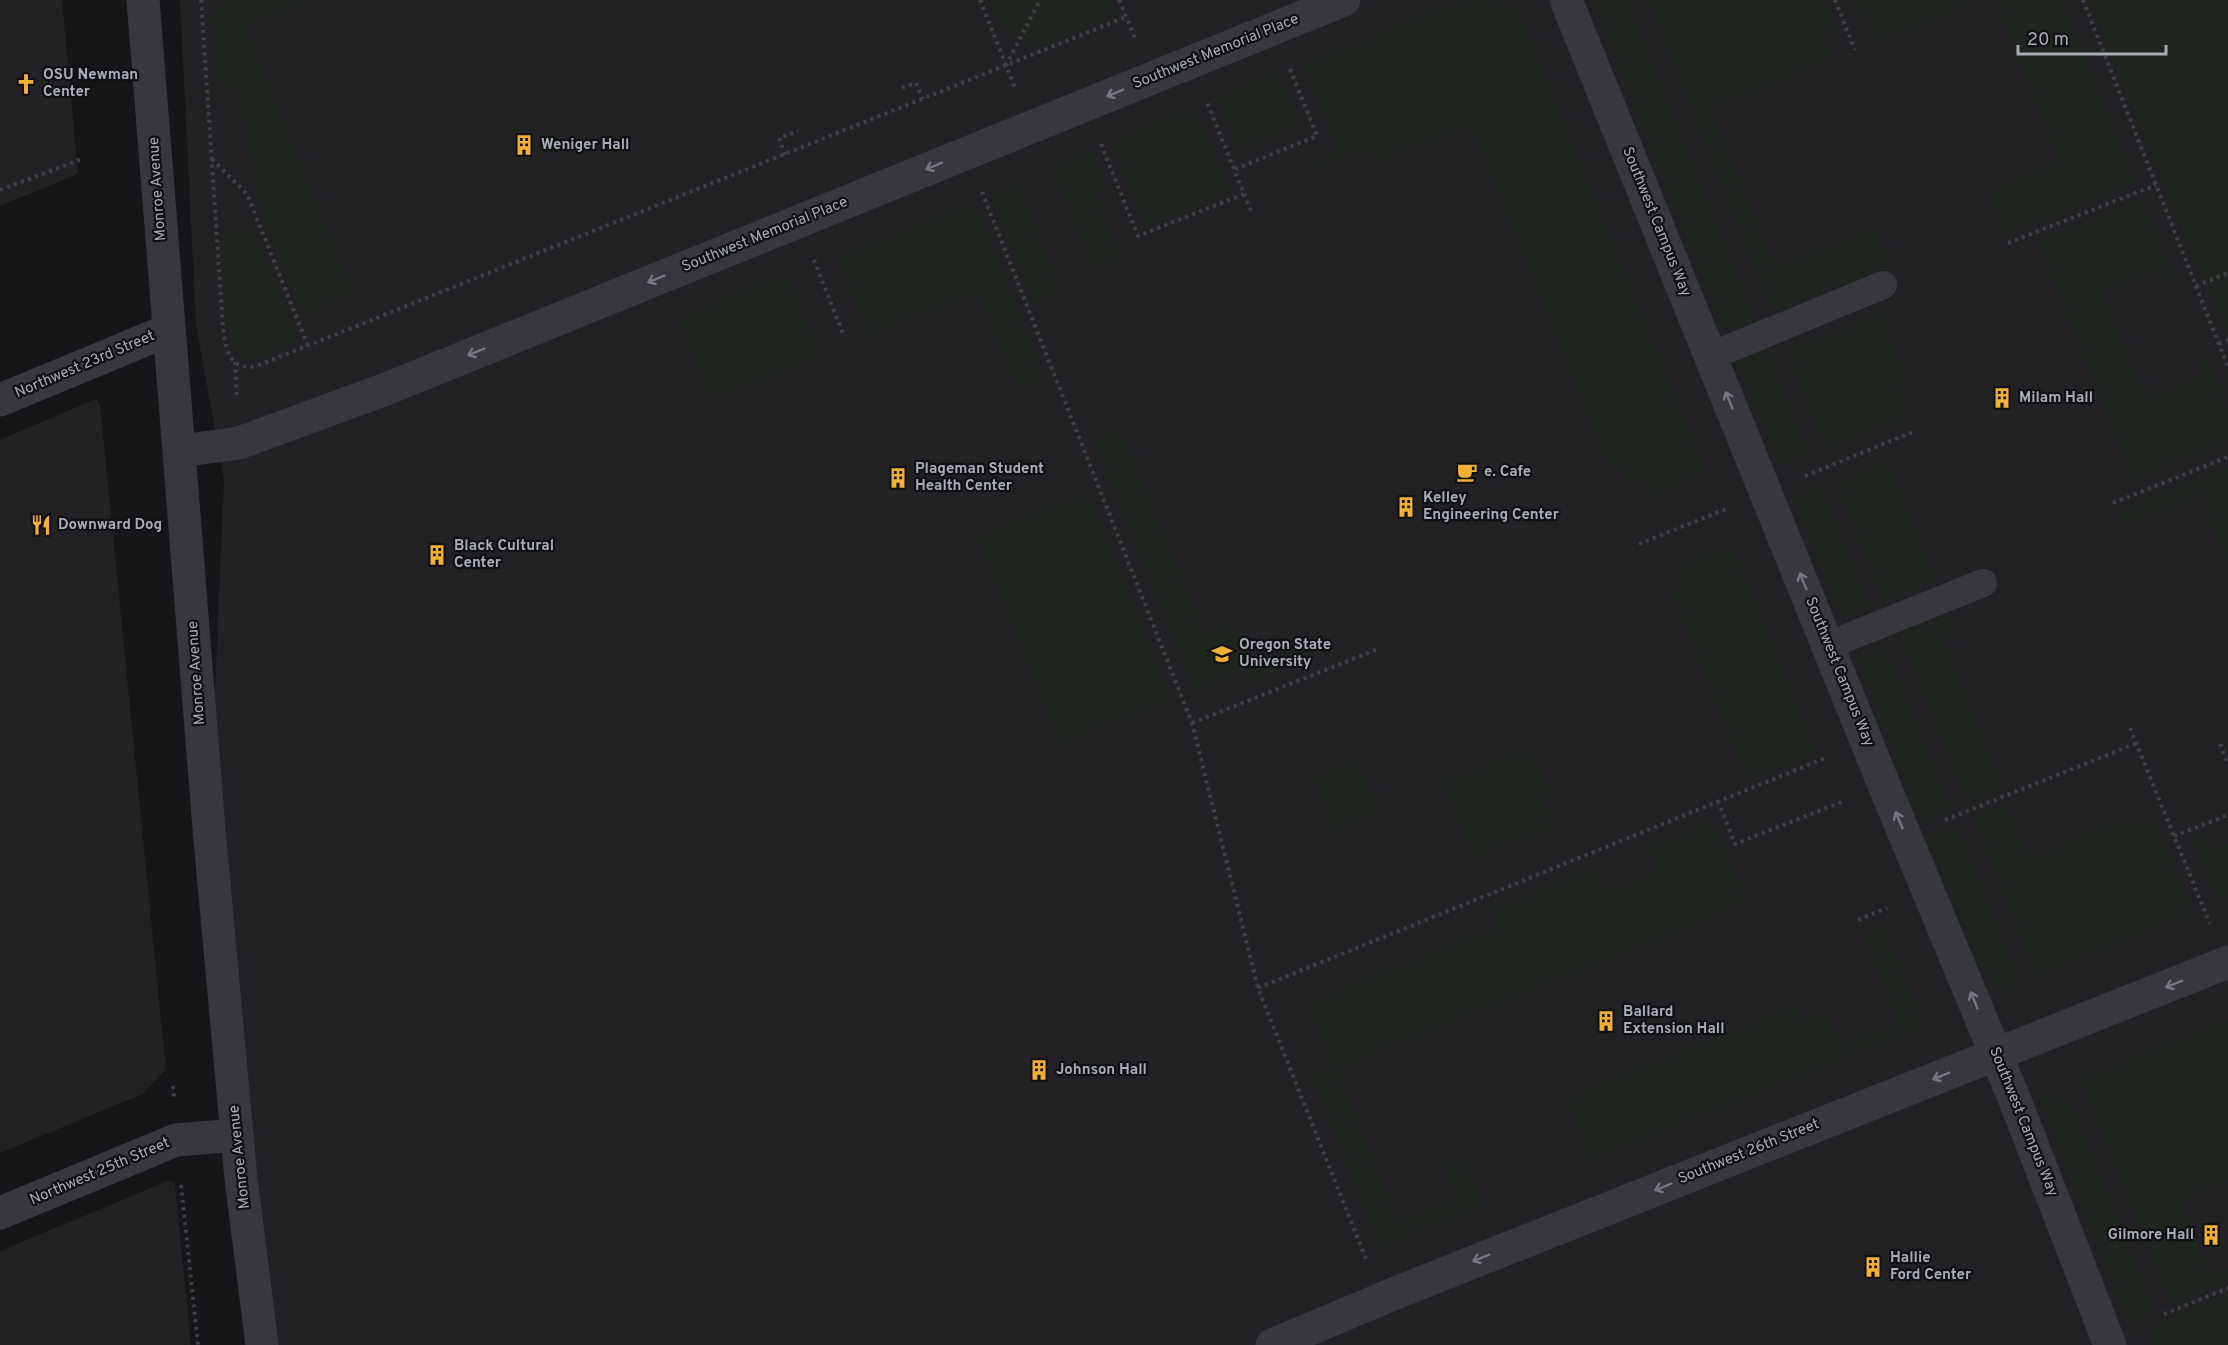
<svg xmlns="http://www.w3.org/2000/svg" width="2228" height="1345" viewBox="0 0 2228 1345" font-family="Overpass,sans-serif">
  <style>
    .built { fill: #222225 }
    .green { fill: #1e261f }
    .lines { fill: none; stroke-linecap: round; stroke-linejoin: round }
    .path { stroke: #3d3f44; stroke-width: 4; stroke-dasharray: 3 4.5; stroke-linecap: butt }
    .service { stroke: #37383d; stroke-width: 28 }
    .minor { stroke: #37383d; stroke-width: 33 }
    .tertiary { stroke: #37383d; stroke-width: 33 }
    .oneway { stroke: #757881 }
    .labels { text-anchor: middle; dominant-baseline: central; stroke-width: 4.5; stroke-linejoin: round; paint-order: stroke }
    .street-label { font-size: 15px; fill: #a8adb8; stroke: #111113 }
    .poi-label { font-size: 15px; font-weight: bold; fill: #a8adb8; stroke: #111113; text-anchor: start }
  </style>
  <rect width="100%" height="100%" fill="#161618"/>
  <!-- built -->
  <path class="built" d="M0,0H62L78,174L0,206Z
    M180,0H2228V1345H264L209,829L224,480L196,325Z
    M96,399L100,405L166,1069L143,1094L0,1153V440Z
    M170,1180L175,1185L191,1345H0V1251Z"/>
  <!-- green -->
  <path class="green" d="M232,0H306L245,25L354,294L302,314L264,219L251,162L249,137L237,92L234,88L219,82L215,76L216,60L212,19L214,12Z
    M989,0H1110L1116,15L1036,48L998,21Z
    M1463,0H1488L1521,14L1706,473L1651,496L1643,476L1628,481L1622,466L1610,470L1470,124L1374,163L1368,148L1319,168L1315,160L1338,150L1304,65Z
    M1593,0H1627L1755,320L1725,332Z
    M1648,0H1825L1836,27L1822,33L1833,59L1710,108L1775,269L1876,229L1890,265L1772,312Z
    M1849,0H1981L1879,41L1869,14L1856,19Z
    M1996,0H2062L2136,182L2005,234L1989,192L2061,163Z
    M2089,0H2228V337L2198,263L2192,255Z
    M1279,73L1300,123L1238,148L1218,97Z
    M1195,107L1230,192L1146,226L1111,141Z
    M1092,151L1107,189L1096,194L1120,258L1093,269L1052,167Z
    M1018,183L1061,292L1034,303L990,194Z
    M2143,199L2175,279L2166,283L2159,267L2102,291L2146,398L2203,375L2197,359L2206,355L2228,411V440L2133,478L2038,241Z
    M975,203L1044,377L1016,388L977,291L869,335L838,258Z
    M237,231L250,232L257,238L299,341C287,345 259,361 247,359C221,354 222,256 221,233Z
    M787,273L820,355L711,398L678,317Z
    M1881,314L1906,378L1897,382L1908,414L1825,447L1787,351Z
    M1767,347L1809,454L1780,466L1737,359Z
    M1121,429L1205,636L1235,624L1252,664L1303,644L1305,649L1314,646L1318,654L1250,681L1244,669L1194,689L1094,441Z
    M1888,461L1936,580L1884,601L1836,482Z
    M2228,467V564L2200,494L2122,525L2117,511Z
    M1821,486L1870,606L1842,617L1794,498Z
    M1088,492L1171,698L1060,743L977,537Z
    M1732,545L1816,753L1748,780L1672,592L1686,586L1679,566Z
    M1950,614L1956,631L1943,637L2003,790L1968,804L1900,634Z
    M1885,645L1951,810L1922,822L1857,656Z
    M1531,747L1552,799L1544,802L1553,826L1473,858L1442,782Z
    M1359,760L1380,813L1335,832L1314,778Z
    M2006,803L2029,858L2119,821L2136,826L2157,825L2192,912L2036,974L1973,816Z
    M1713,821L1747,902L1336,1068L1398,1223L1457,1199L1444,1166L1464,1157L1484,1205L1380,1247L1312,1074L1332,1066L1307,1003L1499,926L1493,909L1596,868L1607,893L1658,873L1648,847Z
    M1957,825L2020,983L2000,990L1981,969L1928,837Z
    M2204,833L2211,851L2228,844V898L2218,902L2191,838Z
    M1883,925L1924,1026L1590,1159L1566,1099L1799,1004L1805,1019L1825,1011L1840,1046L1899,1022L1863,932Z
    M2228,1021V1181L2180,1201L2210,1276L2228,1269V1281L2171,1304L2081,1079Z
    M2037,1092L2071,1104L2154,1308L2150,1316L2129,1325Z
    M2228,1294V1345H2151L2149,1342L2156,1323Z"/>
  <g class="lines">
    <!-- path -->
    <path class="path" d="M201,0L223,328C226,350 229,371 257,366L1126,17
      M980,0L1015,88
      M1119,0L1135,38
      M1835,0L1855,50
      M2083,0L2228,367
      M1006,66L1040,0
      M902,88L916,83L923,99
      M1101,144L1138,236L1244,194L1207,102
      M785,155L779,138L798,131
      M212,159L247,194L308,346
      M1235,169L1317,136L1290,69
      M0,190L82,159
      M982,192L1192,723L1258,988L1366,1259
      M1244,194L1252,213
      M2008,243L2156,185
      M814,260L843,334
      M2196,286L2228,273
      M2219,344L2228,340
      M235,362L237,399
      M1805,476L1915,431
      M2113,503L2228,457
      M1639,544L1726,509
      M1192,723L1378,649
      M2130,728L2210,924
      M2220,744L2228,765
      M1718,801L1735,844L1844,801
      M1945,820L2137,743
      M2174,836L2228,815
      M1858,920L1887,908
      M1258,988L1828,757
      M173,1086L174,1097
      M181,1185L198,1345
      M2164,1314L2228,1288"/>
    <!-- service -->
    <path class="service" d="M1711,356L1883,285
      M1829,645L1983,583"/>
    <!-- minor -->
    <path class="minor" d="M1566,0L1884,785L2014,1098L2110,1345
      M0,400L169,330
      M181,451L239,443L386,389L1344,0
      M0,1213L176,1140L237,1135
      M1272,1345L1398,1292L2228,962"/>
    <!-- tertiary -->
    <path class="tertiary" d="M143,0L209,829L241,1179L262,1345"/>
  </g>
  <!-- one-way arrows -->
  <defs><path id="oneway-shaft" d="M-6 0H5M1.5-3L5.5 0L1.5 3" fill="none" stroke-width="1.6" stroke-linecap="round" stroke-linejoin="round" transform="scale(1.5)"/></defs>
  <g class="oneway">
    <use href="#oneway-shaft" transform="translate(1115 93) rotate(158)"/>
    <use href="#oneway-shaft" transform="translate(934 166) rotate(158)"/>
    <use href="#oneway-shaft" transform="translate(656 279) rotate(158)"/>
    <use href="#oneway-shaft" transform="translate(476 352) rotate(158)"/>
    <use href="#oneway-shaft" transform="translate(1729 400) rotate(-112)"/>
    <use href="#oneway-shaft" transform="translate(1803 581) rotate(-112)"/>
    <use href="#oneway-shaft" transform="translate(1899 820) rotate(-113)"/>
    <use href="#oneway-shaft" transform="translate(2174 984) rotate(158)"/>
    <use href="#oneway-shaft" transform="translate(1974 1000) rotate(-112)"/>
    <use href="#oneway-shaft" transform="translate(1941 1076) rotate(158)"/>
    <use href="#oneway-shaft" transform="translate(1663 1187) rotate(158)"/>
    <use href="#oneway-shaft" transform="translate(1481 1258) rotate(158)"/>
  </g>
  <!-- icons -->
  <defs>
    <g id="church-bare" transform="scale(1.62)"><path d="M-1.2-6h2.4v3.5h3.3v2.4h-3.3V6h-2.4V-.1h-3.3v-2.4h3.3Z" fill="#f2b134" stroke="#111113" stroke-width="2.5" paint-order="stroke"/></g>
    <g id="building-bare" transform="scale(1.62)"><path d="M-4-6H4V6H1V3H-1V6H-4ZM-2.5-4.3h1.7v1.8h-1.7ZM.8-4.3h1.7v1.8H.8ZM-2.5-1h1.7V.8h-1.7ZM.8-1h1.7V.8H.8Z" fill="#f2b134" stroke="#111113" stroke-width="2.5" paint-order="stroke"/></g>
    <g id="cafe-bare" transform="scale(1.62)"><path d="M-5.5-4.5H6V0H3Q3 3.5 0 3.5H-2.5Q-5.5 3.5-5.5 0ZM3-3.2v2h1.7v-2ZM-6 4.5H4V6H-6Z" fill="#f2b134" stroke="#111113" stroke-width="2.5" paint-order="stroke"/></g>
    <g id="restaurant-bare" transform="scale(1.62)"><path d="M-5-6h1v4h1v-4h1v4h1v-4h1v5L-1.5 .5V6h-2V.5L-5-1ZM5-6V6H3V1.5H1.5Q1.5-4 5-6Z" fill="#f2b134" stroke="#111113" stroke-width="2.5" paint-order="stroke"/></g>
    <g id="university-bare" transform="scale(1.62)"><path d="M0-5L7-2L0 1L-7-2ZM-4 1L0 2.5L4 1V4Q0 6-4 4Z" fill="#f2b134" stroke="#111113" stroke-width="2.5" paint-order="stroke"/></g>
  </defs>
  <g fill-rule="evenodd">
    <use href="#church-bare" x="26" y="84"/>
    <use href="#building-bare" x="524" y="145"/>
    <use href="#building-bare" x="2002" y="398"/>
    <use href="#cafe-bare" x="1467" y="472"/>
    <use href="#building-bare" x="898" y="478"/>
    <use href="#building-bare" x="1406" y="507"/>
    <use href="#restaurant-bare" x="41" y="525"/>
    <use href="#building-bare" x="437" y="555"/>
    <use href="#university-bare" x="1222" y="654"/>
    <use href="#building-bare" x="1606" y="1021"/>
    <use href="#building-bare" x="1039" y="1070"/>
    <use href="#building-bare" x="2211" y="1235"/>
    <use href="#building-bare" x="1873" y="1267"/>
  </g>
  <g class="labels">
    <!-- street labels -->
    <g class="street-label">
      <text transform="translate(1216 52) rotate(-22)">Southwest Memorial Place</text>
      <text transform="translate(158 189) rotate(-94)">Monroe Avenue</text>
      <text transform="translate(1656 222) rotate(68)">Southwest Campus Way</text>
      <text transform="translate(765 235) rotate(-22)">Southwest Memorial Place</text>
      <text transform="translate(85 365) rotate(-23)">Northwest 23rd Street</text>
      <text transform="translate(1839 672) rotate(68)">Southwest Campus Way</text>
      <text transform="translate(197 673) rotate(-94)">Monroe Avenue</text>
      <text transform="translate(2023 1122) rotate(68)">Southwest Campus Way</text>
      <text transform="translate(1749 1152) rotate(-22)">Southwest 26th Street</text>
      <text transform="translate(240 1157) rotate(-96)">Monroe Avenue</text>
      <text transform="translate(100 1172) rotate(-23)">Northwest 25th Street</text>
    </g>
    <!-- poi labels -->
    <g class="poi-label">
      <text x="43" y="75">OSU Newman<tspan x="43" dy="17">Center</tspan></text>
      <text x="541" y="145">Weniger Hall</text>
      <text x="2019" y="398">Milam Hall</text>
      <text x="915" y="469">Plageman Student<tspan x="915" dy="17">Health Center</tspan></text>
      <text x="1484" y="472">e. Cafe</text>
      <text x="1423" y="498">Kelley<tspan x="1423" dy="17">Engineering Center</tspan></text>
      <text x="58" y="525">Downward Dog</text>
      <text x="454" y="546">Black Cultural<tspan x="454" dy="17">Center</tspan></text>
      <text x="1239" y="645">Oregon State<tspan x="1239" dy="17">University</tspan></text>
      <text x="1623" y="1012">Ballard<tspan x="1623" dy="17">Extension Hall</tspan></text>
      <text x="1056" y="1070">Johnson Hall</text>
      <text x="2194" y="1235" text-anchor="end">Gilmore Hall</text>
      <text x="1890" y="1258">Hallie<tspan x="1890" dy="17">Ford Center</tspan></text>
    </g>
  </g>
  <!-- scale -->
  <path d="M2018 45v9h148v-9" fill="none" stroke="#a8adb8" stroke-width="3"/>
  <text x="2027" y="45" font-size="18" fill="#a8adb8" stroke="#111113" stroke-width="4.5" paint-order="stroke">20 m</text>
</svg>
